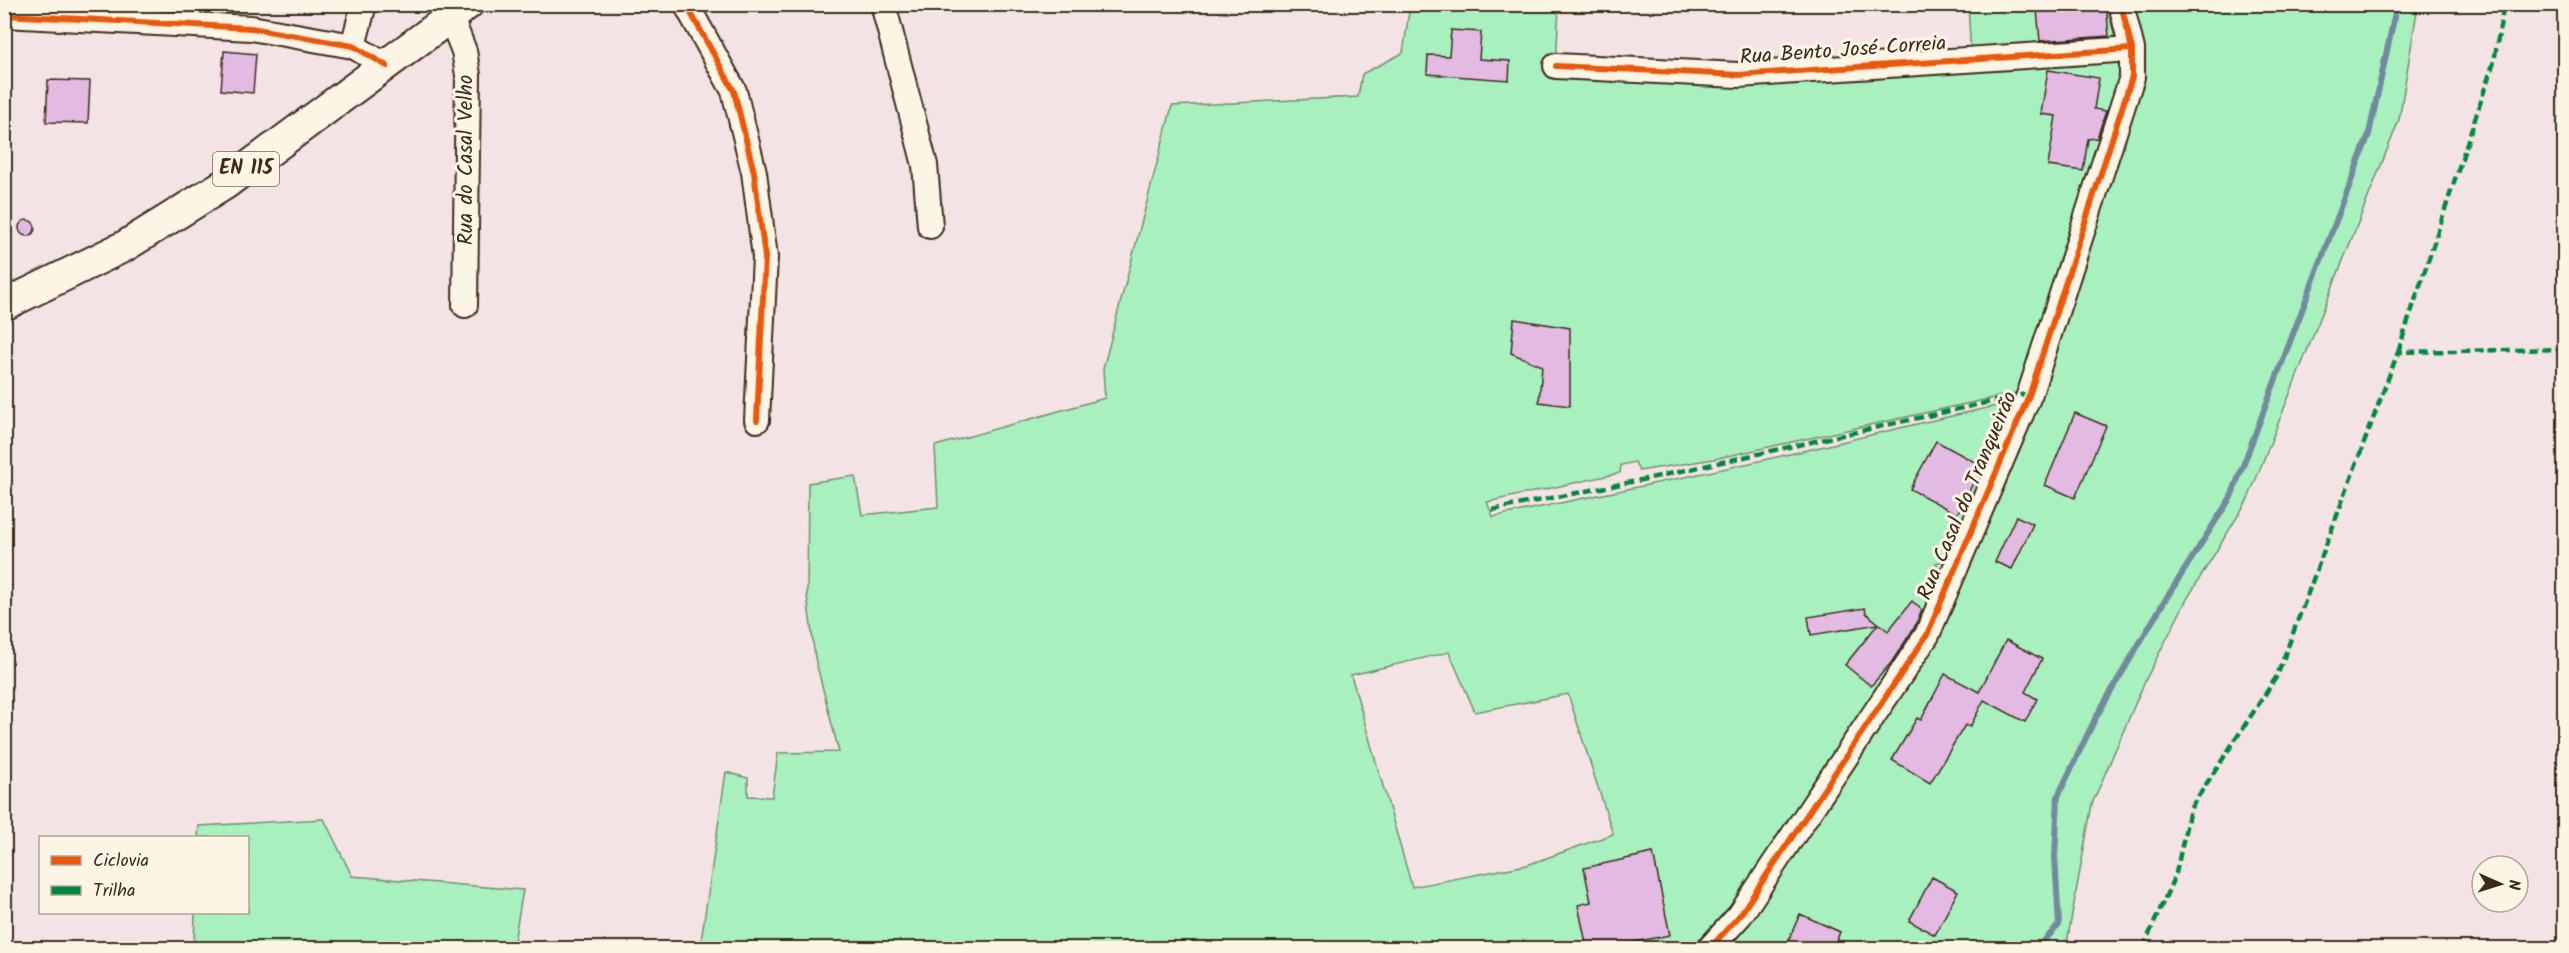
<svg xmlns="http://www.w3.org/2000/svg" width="2569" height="953" viewBox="0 0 2569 953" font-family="Kalam,sans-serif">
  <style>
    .green { fill: #a8f0be; stroke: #728d6e; stroke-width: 1.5; fill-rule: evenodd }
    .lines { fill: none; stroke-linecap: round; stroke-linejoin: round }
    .stream { stroke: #72899e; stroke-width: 6 }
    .building { fill: #e2bae2; stroke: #3b2a1e; stroke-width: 1.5 }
    .minor-casing { stroke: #3b2a1e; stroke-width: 28 }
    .major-casing { stroke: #3b2a1e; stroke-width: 34 }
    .minor { stroke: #fcf5e5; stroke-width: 24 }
    .major { stroke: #fcf5e5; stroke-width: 30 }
    .quiet { stroke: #00873e; stroke-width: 4.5; stroke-dasharray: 9 4.5; stroke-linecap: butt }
    .cycleway-casing { stroke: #fcf5e5; stroke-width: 10 }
    .cycleway { stroke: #e8590c; stroke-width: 6 }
    .labels { text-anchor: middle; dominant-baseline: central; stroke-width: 6; stroke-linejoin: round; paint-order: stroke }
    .shield { fill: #fcf5e5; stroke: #75675a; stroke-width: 1.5 }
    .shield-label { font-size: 20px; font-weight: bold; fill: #3b2a1e }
    .street-label { font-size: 21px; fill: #3b2a1e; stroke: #fcf5e5 }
  </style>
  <rect width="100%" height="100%" fill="#f4e3e4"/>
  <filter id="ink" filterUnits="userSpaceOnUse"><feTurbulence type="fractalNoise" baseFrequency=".0167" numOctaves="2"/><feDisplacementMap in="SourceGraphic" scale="12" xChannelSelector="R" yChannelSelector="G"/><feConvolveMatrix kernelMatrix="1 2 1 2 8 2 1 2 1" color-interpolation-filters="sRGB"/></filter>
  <g filter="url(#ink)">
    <!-- green -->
    <path class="green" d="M1410,5H1559L1556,66L2121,56L2124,67L2025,391L1714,459L1639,471L1635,462L1621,465L1620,473L1487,502L1493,517C1606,493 1720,471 1833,444C1895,429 1957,414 2020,401L1954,558L1936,563L1945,578L1930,617L1709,948H700L726,772L748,778V796L772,797L778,753L839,752L815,658L807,595L808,483L855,476L862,515L938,507L935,446L1105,398L1103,369L1172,106L1358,97L1362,74L1403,53ZM1449,652L1475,712L1568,694L1613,834L1527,865L1412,887L1351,675Z
      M1968,5H2107L2116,42L1971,55Z
      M2125,5H2418L2399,120L2248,499L2187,599L2145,681L2092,804L2066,948H1833L1840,932L1801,915L1785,948H1718L1913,667L2138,79Z
      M324,819L352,876L523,890L513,948H194L195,913L248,912V838L198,837L199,826Z"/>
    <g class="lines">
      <!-- stream -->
      <path class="stream" d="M2037,948L2059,925L2055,857L2058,796L2096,717L2162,605L2231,497L2369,134L2397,4"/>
    </g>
    <!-- building -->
    <path class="building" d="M2090,4H2106L2109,36L2040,41L2037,10Z
      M1451,30L1481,32L1479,59L1510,61L1509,80L1427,74L1428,55L1449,56Z
      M224,51L256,54L253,93L221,90Z
      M2048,70L2099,78L2094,109L2106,111L2097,138L2088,139L2083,171L2048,166L2056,116L2041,114Z
      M48,80L90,81L88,123L46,122Z
      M19 228a8 8 0 1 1 16 0a8 8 0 1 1-16 0Z
      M1514,319L1570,328V406L1539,402L1542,366L1511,353Z
      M2075,413L2106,426L2075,498L2045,485Z
      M1936,441L1982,466L1957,514L1910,489Z
      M2016,516L2033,524L2012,569L1995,562Z
      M1912,601L1922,610L1914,628L1891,663L1871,686L1845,665L1878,624L1811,635L1808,617L1865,608L1866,613L1888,631Z
      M2006,640L2042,659L2025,692L2037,699L2025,722L1984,700L1970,727L1965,725L1930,783L1892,760L1917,718L1921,720L1945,674L1979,692Z
      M1653,853L1670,935L1604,948H1587L1578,905L1591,902L1584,868Z
      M1932,877L1958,891L1935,935L1909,921Z
      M1800,914L1840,932L1833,948H1785Z"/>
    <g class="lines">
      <!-- minor casing -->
      <g class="minor-casing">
        <path id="minor" d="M686,4L734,91L754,172L765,257L757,420
          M883,4L925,165L930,226
          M4,15L251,28L353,46L387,66
          M451,18L464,51L468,75L465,305
          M353,46L364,4
          M1556,66L1738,75L2132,49
          M1710,948L1740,915L1927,635L2030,393L2132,77V49L2121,4"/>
      </g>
      <!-- major casing -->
      <g class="major-casing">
        <path id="major" d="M4,305L125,246L225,184L468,4"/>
      </g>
      <!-- minor -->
      <use href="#minor" class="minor"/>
      <!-- major -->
      <use href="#major" class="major"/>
      <!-- quiet -->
      <path class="quiet" d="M2398,352L2494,61L2504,4
        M1492,510L1646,479L2030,393
        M2143,948L2176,873L2190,809L2277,676L2398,352L2564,349"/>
      <!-- cycleway casing -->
      <g class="cycleway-casing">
        <path id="cycleway" d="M686,4L734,91L754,172L765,257L757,420
          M4,15L251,28L353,46L387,66
          M1556,66L1738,75L2132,49
          M1710,948L1740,915L1927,635L2030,393L2132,77V49L2121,4"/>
      </g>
      <!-- cycleway -->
      <use href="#cycleway" class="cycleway"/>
    </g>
  </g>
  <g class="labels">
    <!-- shield labels -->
    <rect class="shield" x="213" y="152" width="66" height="34" rx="4.5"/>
    <g class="shield-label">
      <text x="246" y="169">EN 115</text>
    </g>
    <!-- street labels -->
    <g class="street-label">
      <text transform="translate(1843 51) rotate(-4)">Rua Bento José Correia</text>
      <text transform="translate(466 160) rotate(-90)">Rua do Casal Velho</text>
      <text transform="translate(1968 496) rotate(-67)">Rua Casal do Tranqueirão</text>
    </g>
  </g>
  <!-- margin -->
  <rect width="2569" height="953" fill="none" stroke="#fcf5e5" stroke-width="24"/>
  <rect x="12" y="12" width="2545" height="929" fill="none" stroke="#3b2a1e" stroke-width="2" filter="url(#ink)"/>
  <!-- legend -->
  <rect x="39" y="836" width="210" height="78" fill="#fcf5e5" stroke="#afa495" stroke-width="1.5"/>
  <rect x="51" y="856" width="30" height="9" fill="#e8590c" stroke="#afa495" stroke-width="1.5"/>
  <text x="93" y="866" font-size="18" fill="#3b2a1e">Ciclovia</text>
  <rect x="51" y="886" width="30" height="9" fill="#00873e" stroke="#afa495" stroke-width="1.5"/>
  <text x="93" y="896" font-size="18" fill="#3b2a1e">Trilha</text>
  <!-- north arrow -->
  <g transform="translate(2500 884) rotate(93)"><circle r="28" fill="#fcf5e5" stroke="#afa495" stroke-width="1.5"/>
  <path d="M0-4.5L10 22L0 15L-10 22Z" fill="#3b2a1e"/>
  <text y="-9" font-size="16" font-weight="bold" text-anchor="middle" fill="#3b2a1e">N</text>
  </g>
</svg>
